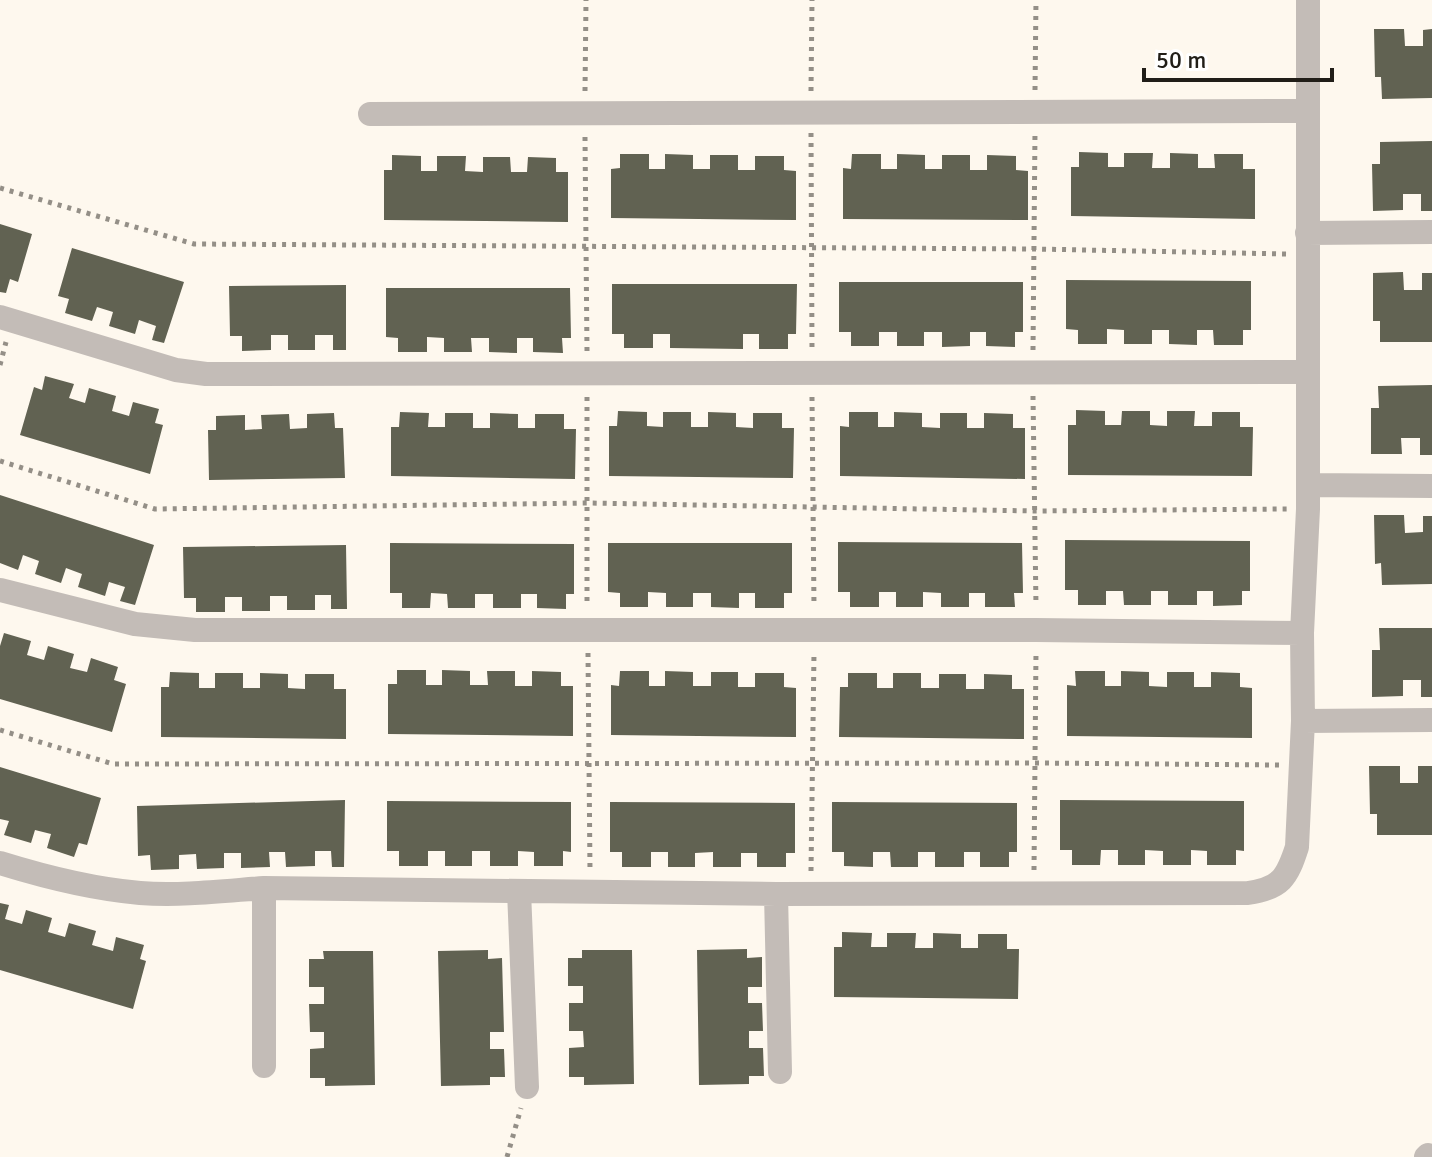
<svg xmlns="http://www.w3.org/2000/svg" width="1432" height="1157" viewBox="0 0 1432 1157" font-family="Signika,sans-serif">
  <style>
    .building { fill: #616252 }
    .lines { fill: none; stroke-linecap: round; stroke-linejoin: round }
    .path { stroke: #948f87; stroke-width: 5; stroke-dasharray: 4 6; stroke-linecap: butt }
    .minor { stroke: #c3bcb7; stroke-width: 24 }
  </style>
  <rect width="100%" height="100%" fill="#fef8ee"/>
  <!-- building -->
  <path class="building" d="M1374,29H1404L1405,46H1423V30L1432,29V98L1382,99L1381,77H1375Z
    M1432,141V211H1421V194H1403V210L1373,211L1372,164H1380V142Z
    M1079,152L1108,153V167H1124V153H1153L1152,168H1170V153L1198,154V168H1215L1214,154H1243V169H1255V219L1071,216V167H1079Z
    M620,154H649V169H665V154L693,155V169H710V155H738V170H755V156H784V170L796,171V220L611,218V169L620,168Z
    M852,154H881V169H897V154L925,155V169H942V155H970V170H987V155L1016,156V170L1028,171V220L843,219V168L851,169Z
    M392,155L421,156V171H437V156H466L465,171L483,172V157H510L511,172H527L528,157L556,158V172H568V222L384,220V170H392Z
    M0,224L32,234L18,282L10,279L6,293L0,292Z
    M72,248L184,282L164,343L152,340L156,326L139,320L135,334L109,326L113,312L97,307L92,321L65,313L69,299L58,296Z
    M1403,272L1404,290H1422V273H1432V342H1380V321H1373V273Z
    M1066,280L1251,281V330H1243V345H1214L1213,330H1197V345L1169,344V330H1152V344H1124V330L1107,329V344H1078V330L1066,329Z
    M839,282H1023V332H1015V347L986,346V332H970V346L942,347V332H924V346H897V332H879V346H851V332H839Z
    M612,284H797L796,334H788V349H759V334H743V349L670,348V334H653V348H624V334H612Z
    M346,285V350H333V335H315V350H288V335H271V350L242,351V336H230L229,286Z
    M386,288H570L571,338H562L563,353L533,352V338H517V353L489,352V338H471L472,352H444V338L427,337V352H398V338L386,337Z
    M45,376L74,384L69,398L85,403L89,388L116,396L112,411L129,416L133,402L159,409L155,423L163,425L150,474L20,435L34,387L42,390Z
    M1432,385V455H1420V438H1401L1402,454H1371V408H1379L1378,386Z
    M1076,410L1105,411V425H1121L1122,411H1150V425L1167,426V411H1195L1194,426H1212V412H1240V427H1253L1252,476L1068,475V425H1076Z
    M618,411L647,412V426L663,427V412H691V427H708V412L736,413V427L753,428V413H782V428H794L793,478L609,476V426H617Z
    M400,412L429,413L428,427H445V413H473V428H490V413L518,414V428H535V414H564V429H576L575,479L391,476V427H399Z
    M849,412H878V427H894V412L922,413V427L940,428V413H967V428H984V413L1013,414V428H1025V479L840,476V426L849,427Z
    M334,413L335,428H343L345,478L209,480L208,430H216V416L245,415V430L262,429L261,415L289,414L290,429L307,428V414Z
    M0,495L154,545L135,605L120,601L125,587L109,582L105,596L78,587L82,574L66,568L61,583L35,574L39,561L23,555L18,570L0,563Z
    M1374,515H1404L1405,533L1423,532V516H1432V584L1382,585L1381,563L1375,564Z
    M1065,540L1250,541V591H1242V605L1213,606V591H1197V605H1168V591H1151V605H1124L1123,591H1106V605H1078V590H1065Z
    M838,542L1022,543L1023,593H1014L1015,607H985V593H969V607H941V593L923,592V607H896V592H879V607H850V592H838Z
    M390,543L574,544V594H566V609L537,608V594H521V608H493V594H475V608H448L447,594L431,593L430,608H402V593H390Z
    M608,543H792V593H784V608H755V593H739V608L711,607V593H693V607H666V593L648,592V607H620V593L608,592Z
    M346,545L347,609H331V595H315V610H287V596H270V611H242V597H225V612H196V598H184L183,547Z
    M1379,628H1432V697H1421V680H1403V696L1372,697V650H1380Z
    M4,633L31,641L27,655L44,660L48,646L74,654L70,668L87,672L91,658L118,667L114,680L126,684L112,732L0,699V646Z
    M397,670H426V685H442V670L470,671V685H488L487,671H515V686H532V671L561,672V686H573V736L388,734V684H397Z
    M620,671H649V686H665V671L693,672V686H711V672H738V687H755V673H784V687L796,688V737L611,735V685L619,686Z
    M1075,671H1105V686H1121V671L1149,672V686L1167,687V672H1194V687H1211V672L1240,673V687L1252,688V738L1067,736V685L1076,686Z
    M170,672L199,673V688H215V673H243V688H260V673L288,674V688L305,689V674H334V689H346V739L161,737V687H169Z
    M848,673H877V688H893V673H921V688H939V674H966V689H984V674L1012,675V689H1024V739L839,737L840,687H848Z
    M1369,766H1400V783H1418V766H1432V835H1377V814H1370Z
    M0,767L101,798L87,845L79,843L74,857L47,848L51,834L35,830L31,843L4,835L9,821L0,819Z
    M345,800L344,867H332L331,851H315V866L286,867L285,852H269L270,867L241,868V853H224V868L197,869L196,854L179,855V869L151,870L150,855L138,856L137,806Z
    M1060,800L1244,801V851L1236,850V865H1207V851L1191,850V865H1163V851L1145,850V865H1118V850H1101L1100,865H1072V850H1060Z
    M387,801L571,802V852L563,851V866H534V852L518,851V866H490V851H472V866H445V851H428V866H399V851H387Z
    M610,802L795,803V853H786V867H757V853H741V867H713V852L695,853V867H668V852H651V867H622V852H610Z
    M832,802L1017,803V852H1009V867H980V852H964V867H935V852H918V867H891L890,852H873V867L844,866V852H832Z
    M0,903L9,905L5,919L22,924L26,910L52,918L48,932L65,937L69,923L96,931L92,945L113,951L116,937L144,945L140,959L146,961L133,1009L0,970Z
    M842,932L872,933L871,947H887V933H916L915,948H933V933L961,934V948H978V934H1007V949H1019L1018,999L834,997V947H842Z
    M747,949V958L762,957V987H748V1003H762L763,1031H749V1048H763L764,1076H749V1084L699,1085L697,950Z
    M488,950V959L502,958L504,1032H490V1049H504L505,1077H490V1085L441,1086L438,951Z
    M582,950H632L634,1084L584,1085V1077H569V1048L584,1047L583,1031H569V1003H583V986H568V958H582Z
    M323,951H373L375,1085L325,1086V1078H310V1049L324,1048V1032H310L309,1004H324V987H309V959H324Z"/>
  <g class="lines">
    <!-- path -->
    <path class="path" d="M1035,90L1036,0
      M585,91L586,0
      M811,91L812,0
      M811,133L812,351
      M585,137L587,351
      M0,188L194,244L1035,249L1287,254
      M1033,350L1035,132
      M0,365L6,342
      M1033,396L1036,606
      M587,397V607
      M812,397L814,607
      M0,461L155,509L588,503L1034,511L1287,509
      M588,653L590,871
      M0,730L113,764L1035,763L1279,765
      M1034,870L1036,652
      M811,871L814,653
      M507,1157L521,1108"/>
    <!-- minor -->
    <path class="minor" d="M370,114L1306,111
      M1307,233L1432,232
      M0,317L176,370L206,374L1307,372
      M1308,485L1432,486
      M0,590L135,624L195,630H1036L1302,633
      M1303,721L1432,720
      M0,863C45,877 92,889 140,893C181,896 223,891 264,888L776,894L1248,893C1281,888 1287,878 1297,847L1303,721L1302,633L1308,509V0
      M519,891L527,1087
      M776,894L780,1072
      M264,1066V888
      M1426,1157L1428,1155"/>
  </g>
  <!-- scale -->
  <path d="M1144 68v12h188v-12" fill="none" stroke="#211e18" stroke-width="4"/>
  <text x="1156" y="68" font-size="24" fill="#211e18" stroke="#ffffff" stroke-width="6" paint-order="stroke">50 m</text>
</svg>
